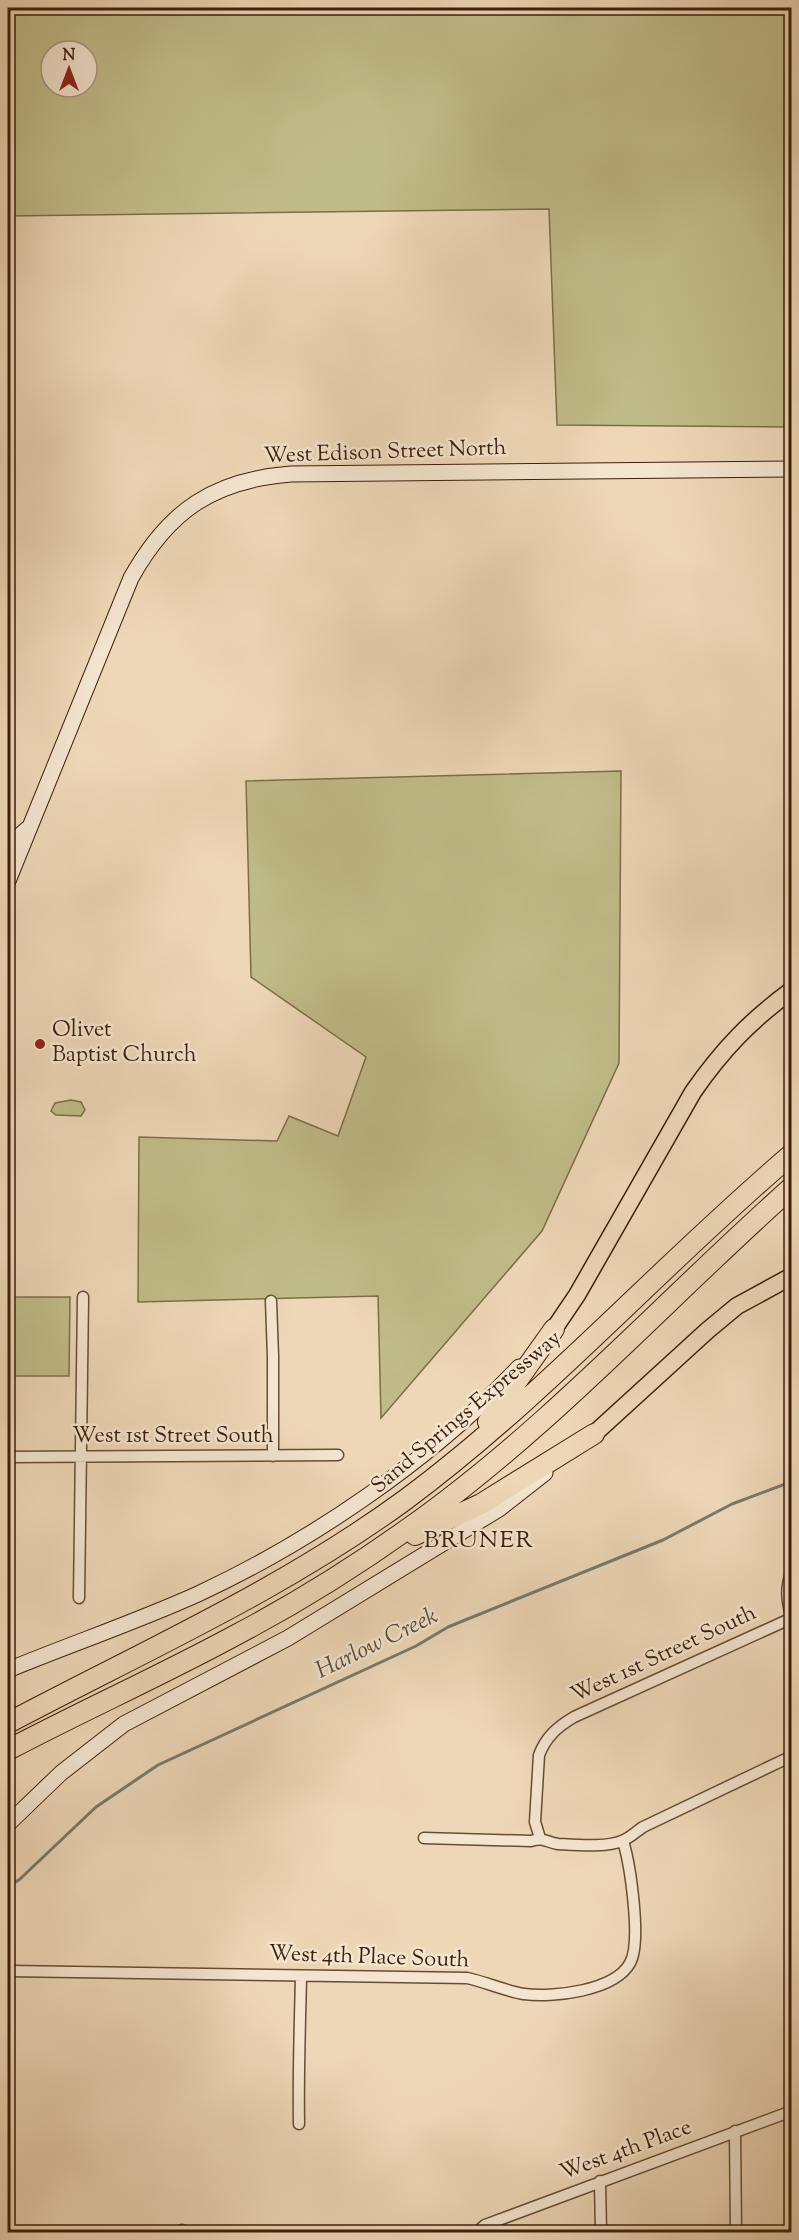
<svg xmlns="http://www.w3.org/2000/svg" width="799" height="2240" viewBox="0 0 799 2240" font-family="'Sorts Mill Goudy',serif">
  <style>
    .green { fill: #c0bc89; stroke: #7e6d49; stroke-width: 1.5; fill-rule: evenodd }
    .lines { fill: none; stroke-linecap: round; stroke-linejoin: round }
    .stream { stroke: #757a70; stroke-width: 3 }
    .street-casing { stroke: #684c34; stroke-width: 13 }
    .secondary-casing { stroke: #3c1e09; stroke-width: 17 }
    .primary-casing { stroke: #3c1e09; stroke-width: 19 }
    .highway-casing { stroke: #3c1e09; stroke-width: 22 }
    .street { stroke: #f4e5d0; stroke-width: 10 }
    .secondary { stroke: #f4e5d0; stroke-width: 15 }
    .primary { stroke: #eed7b7; stroke-width: 16 }
    .highway { stroke: #eed7b7; stroke-width: 20 }
    .poi-dot { fill: #8f2418; stroke: #f4e5d0; stroke-width: 2 }
    .labels { text-anchor: middle; dominant-baseline: central; stroke-width: 5; stroke-linejoin: round; paint-order: stroke }
    .street-label { font-size: 22px; fill: #3c1e09; stroke: #f4e5d0 }
    .poi-label { font-size: 22px; fill: #3c1e09; stroke: #f4e5d0; text-anchor: start }
    .neighbourhood-label { font-size: 24px; letter-spacing: 1.5px; fill: #3c1e09; stroke: #f4e5d0 }
    .water-label { font-size: 24px; font-style: italic; fill: #584c3d; stroke: #f4e5d0 }
  </style>
  <rect width="100%" height="100%" fill="#eed7b7"/>
  <filter id="stains"><feTurbulence type="fractalNoise" baseFrequency=".00333" numOctaves="4"/><feColorMatrix values="0 0 0 0 .2 0 0 0 0 .09 0 0 0 0 .02 0 0 0 .5 -.17"/></filter>
  <radialGradient id="worn" r=".72"><stop offset=".6" stop-color="#630" stop-opacity="0"/><stop offset="1" stop-color="#630" stop-opacity=".3"/></radialGradient>
  <!-- green -->
  <path class="green" d="M8,8H791V427L557,425L549,209L8,216ZM51,51H87V87H51Z
    M621,771L619,1063L542,1231L381,1418L378,1296L138,1302L139,1137L277,1141L289,1116L338,1136L366,1057L251,977L246,781Z
    M71,1100L81,1102L85,1110L81,1116L56,1115L51,1111L55,1103Z
    M8,1297H70L69,1376H8Z"/>
  <g class="lines">
    <!-- stream -->
    <path class="stream" d="M8,1887L20,1879L96,1807L158,1765L416,1646L448,1627L663,1540L732,1504L788,1483L792,1480"/>
    <!-- street casing -->
    <g class="street-casing">
      <path id="street" d="M271,1301L273,1356V1456
        M8,1457L338,1455
        M792,1571C785,1587 786,1601 792,1617
        M79,1598L83,1297
        M424,1838L531,1841C544,1837 546,1842 558,1844C576,1845 608,1848 624,1840C631,1837 637,1831 643,1827L792,1756
        M540,1838L535,1822L539,1755C546,1737 557,1727 574,1717L792,1618
        M8,1971L467,1978C486,1982 505,1991 524,1994C552,1998 615,1991 630,1963C642,1942 630,1864 623,1841
        M299,2124C298,2075 300,2025 301,1976
        M735,2131L736,2232
        M600,2181L601,2232
        M8,2232H125
        M175,2232L182,2230
        M477,2232L485,2225L792,2111"/>
    </g>
    <!-- secondary casing -->
    <g class="secondary-casing">
      <path id="secondary" d="M8,846L27,829
        M8,881L131,578C169,510 214,480 291,474L792,469
        M8,1670C71,1644 136,1622 198,1594C312,1541 432,1459 519,1367
        M8,1824L61,1773L124,1724L288,1638L499,1509L545,1473"/>
    </g>
    <!-- primary casing -->
    <g class="primary-casing">
      <path id="primary" d="M554,1329L577,1295L693,1092C722,1050 751,1020 792,990
        M594,1434L708,1330L737,1306L792,1276"/>
    </g>
    <!-- highway casing -->
    <g class="highway-casing">
      <path id="highway" d="M488,1422L554,1329
        M415,1535L481,1504L594,1434
        M8,1723C142,1652 282,1590 405,1500C544,1397 660,1266 792,1154
        M8,1750C82,1711 160,1676 234,1636C295,1604 353,1568 409,1528C548,1430 664,1301 792,1187"/>
    </g>
    <!-- street -->
    <use href="#street" class="street"/>
    <!-- secondary -->
    <use href="#secondary" class="secondary"/>
    <!-- primary -->
    <use href="#primary" class="primary"/>
    <!-- highway -->
    <use href="#highway" class="highway"/>
  </g>
  <!-- markers -->
  <circle class="poi-dot" cx="40" cy="1044" r="6"/>
  <g class="labels">
    <!-- street labels -->
    <g class="street-label">
      <text transform="translate(385 453) rotate(-2)">West Edison Street North</text>
      <text transform="translate(467 1413) rotate(-40)">Sand Springs Expressway</text>
      <text x="173" y="1437">West 1st Street South</text>
      <text transform="translate(664 1655) rotate(-25)">West 1st Street South</text>
      <text transform="translate(369 1958) rotate(2)">West 4th Place South</text>
      <text transform="translate(626 2151) rotate(-20)">West 4th Place</text>
    </g>
    <!-- poi labels -->
    <g class="poi-label">
      <text x="52" y="1031">Olivet<tspan x="52" dy="25">Baptist Church</tspan></text>
    </g>
    <!-- neighbourhood labels -->
    <g class="neighbourhood-label">
      <text x="479" y="1541">BRUNER</text>
    </g>
    <!-- water labels -->
    <g class="water-label">
      <text transform="translate(377 1644) rotate(-26)">Harlow Creek</text>
    </g>
  </g>
  <!-- margin -->
  <rect width="799" height="2240" fill="none" stroke="#eed7b7" stroke-width="30"/>
  <rect x="9" y="9" width="781" height="2222" fill="none" stroke="#3c1e09" stroke-width="3"/>
  <rect x="15" y="15" width="769" height="2210" fill="none" stroke="#3c1e09" stroke-width="1.5"/>
  <!-- north arrow -->
  <g transform="translate(69 69)"><circle r="28" fill="#f4e5d0" stroke="#aa9580" stroke-width="1.5"/>
  <path d="M0-4.5L10 22L0 15L-10 22Z" fill="#8f2418"/>
  <text y="-9" font-size="16" font-weight="bold" text-anchor="middle" fill="#3c1e09">N</text>
  </g>
  <rect width="100%" height="100%" filter="url(#stains)"/>
  <rect width="100%" height="100%" fill="url(#worn)"/>
</svg>
